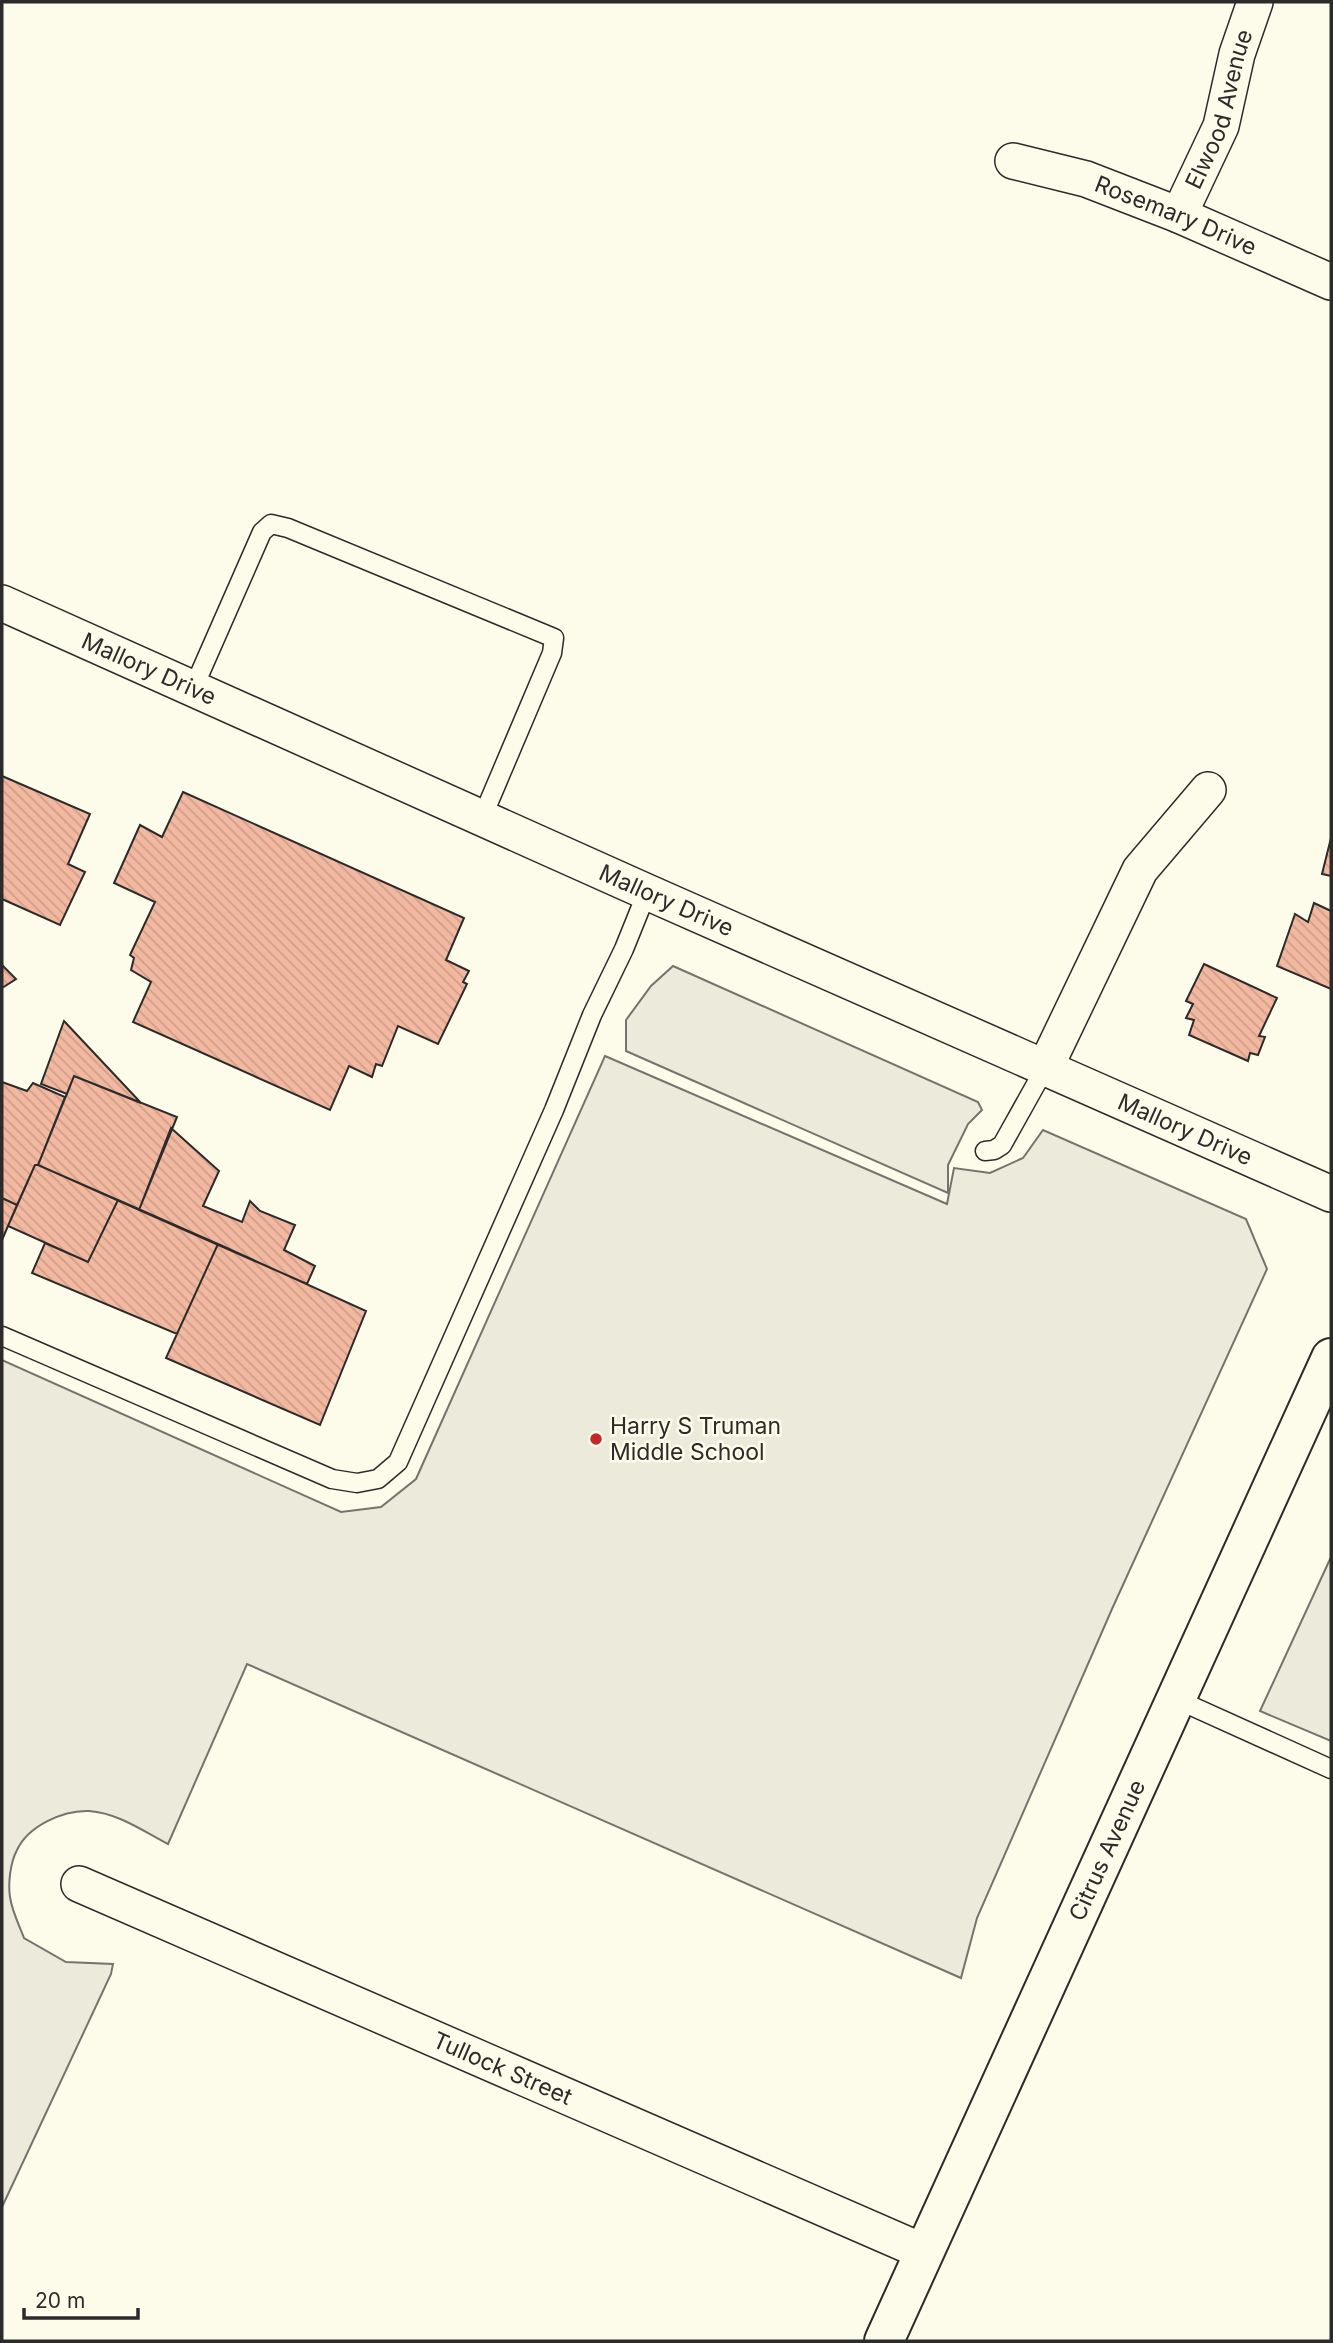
<svg xmlns="http://www.w3.org/2000/svg" width="1333" height="2343" viewBox="0 0 1333 2343" font-family="Inter,sans-serif">
  <style>
    .garden { fill: #ecebdb; stroke: #74746e; stroke-width: 2 }
    .parking { fill: #eceadb; stroke: #74746e; stroke-width: 2 }
    .building { fill: url(#building-back-hatch); stroke: #2b2b2b; stroke-width: 2 }
    .lines { fill: none; stroke-linecap: round; stroke-linejoin: round }
    .lane-casing { stroke: #2b2b2b; stroke-width: 21 }
    .street-casing { stroke: #2b2b2b; stroke-width: 38 }
    .secondary-casing { stroke: #2b2b2b; stroke-width: 42 }
    .lane { stroke: #fdfbea; stroke-width: 18 }
    .street { stroke: #fdfbea; stroke-width: 35 }
    .secondary { stroke: #fdfbea; stroke-width: 38 }
    .poi-dot { fill: #c62828; stroke: #fdfbea; stroke-width: 2.5 }
    .labels { text-anchor: middle; dominant-baseline: central; stroke-width: 5; stroke-linejoin: round; paint-order: stroke }
    .street-label { font-size: 23px; fill: #2b2b2b; stroke: #fdfbea }
    .poi-label { font-size: 23px; fill: #2b2b2b; stroke: #fdfbea; text-anchor: start }
  </style>
  <defs>
    <pattern id="building-back-hatch" width="6" height="6" patternUnits="userSpaceOnUse" patternTransform="scale(1.75)"><rect width="6" height="6" fill="#f2b8a0"/><path d="M-1 5l2 2M0 0l6 6M5-1l2 2" fill="none" stroke="#d09e8a"/></pattern>
  </defs>
  <rect width="100%" height="100%" fill="#fdfbea"/>
  <!-- garden -->
  <path class="garden" d="M605,1056L947,1204L954,1168L990,1173L1023,1158L1043,1130L1246,1219L1267,1269L1112,1609L977,1918L961,1978L247,1664L168,1844C143,1831 118,1813 89,1811C63,1810 28,1826 17,1850C10,1863 8,1884 10,1897C12,1911 19,1925 24,1938L66,1962L113,1964L111,1974L2,2207V1360L341,1512L381,1507L416,1479Z"/>
  <!-- parking -->
  <path class="parking" d="M673,966L978,1102L982,1110L968,1124L948,1165V1193L626,1051V1020L651,986Z
    M1331,1557V1741L1260,1711Z"/>
  <!-- building -->
  <path class="building" d="M2,776L90,814L68,864L85,872L60,925L2,899Z
    M183,792L464,918L446,960L469,971L463,982L467,984L438,1044L398,1026L382,1066L376,1064L372,1077L349,1066L330,1110L133,1022L151,982L131,970L134,958L130,955L155,902L114,883L140,825L162,837Z
    M1331,838V876L1322,874Z
    M1314,903L1331,911V989L1277,966L1295,914L1308,922Z
    M1204,964L1277,998L1259,1036L1265,1037L1258,1055L1250,1053L1248,1061L1189,1035L1194,1020L1186,1018L1193,1004L1186,1001Z
    M2,965L16,979L2,988Z
    M64,1021L141,1103L74,1076L67,1094L41,1084Z
    M74,1076L177,1117L139,1210L38,1165Z
    M2,1082L27,1091L33,1083L65,1097L38,1165H35L17,1205L2,1198Z
    M171,1128L219,1171L203,1206L242,1222L250,1201L260,1211L295,1225L284,1250L315,1266L307,1284L139,1210Z
    M35,1165H38L118,1200L88,1262L8,1226Z
    M2,1198L17,1205L2,1240Z
    M118,1200L218,1244L177,1334L32,1273L45,1243L88,1262Z
    M218,1244L366,1311L320,1425L166,1358Z"/>
  <g class="lines">
    <!-- lane casing -->
    <g class="lane-casing">
      <path id="lane" d="M193,689L262,532L271,524L288,528L554,638L552,653L482,818
        M985,1151L994,1150L1002,1145L1045,1068
        M2,1336L332,1479L357,1483L378,1479L398,1462L554,1110L592,1015L624,949L647,892
        M1176,1699L1331,1769"/>
    </g>
    <!-- street casing -->
    <g class="street-casing">
      <g id="street">
        <path id="s1" d="M1013,161L1086,179L1179,215L1331,282"/>
        <path id="s2" d="M1179,215L1221,126L1237,54L1255,2"/>
        <path id="s3" d="M2,603L647,892L1331,1194"/>
        <path d="M1045,1068L1140,870L1208,790"/>
        <path id="s4" d="M79,1884L924,2252"/>
      </g>
    </g>
    <!-- secondary casing -->
    <g class="secondary-casing">
      <g id="secondary">
        <path id="s5" d="M884,2341L1331,1358"/>
      </g>
    </g>
    <!-- lane -->
    <use href="#lane" class="lane"/>
    <!-- street -->
    <use href="#street" class="street"/>
    <!-- secondary -->
    <use href="#secondary" class="secondary"/>
  </g>
  <!-- markers -->
  <circle class="poi-dot" cx="596" cy="1439" r="7"/>
  <g class="labels">
    <!-- street labels -->
    <g class="street-label">
      <text stroke="none"><textPath href="#s2" startOffset="114">Elwood Avenue</textPath></text>
      <text stroke="none"><textPath href="#s1" startOffset="172">Rosemary Drive</textPath></text>
      <text stroke="none"><textPath href="#s3" startOffset="161">Mallory Drive</textPath></text>
      <text stroke="none"><textPath href="#s3" startOffset="728">Mallory Drive</textPath></text>
      <text stroke="none"><textPath href="#s3" startOffset="1295">Mallory Drive</textPath></text>
      <text stroke="none"><textPath href="#s5" startOffset="539">Citrus Avenue</textPath></text>
      <text stroke="none"><textPath href="#s4" startOffset="462">Tullock Street</textPath></text>
    </g>
    <!-- poi labels -->
    <g class="poi-label">
      <text x="610" y="1426">Harry S Truman<tspan x="610" dy="26">Middle School</tspan></text>
    </g>
  </g>
  <!-- border -->
  <rect width="1333" height="2343" fill="none" stroke="#2b2b2b" stroke-width="7"/>
  <!-- scale -->
  <path d="M24 2308v10h114v-10" fill="none" stroke="#2b2b2b" stroke-width="3.5"/>
  <text x="35" y="2308" font-size="21" fill="#2b2b2b" stroke="#fdfbea" stroke-width="5" paint-order="stroke">20 m</text>
</svg>
